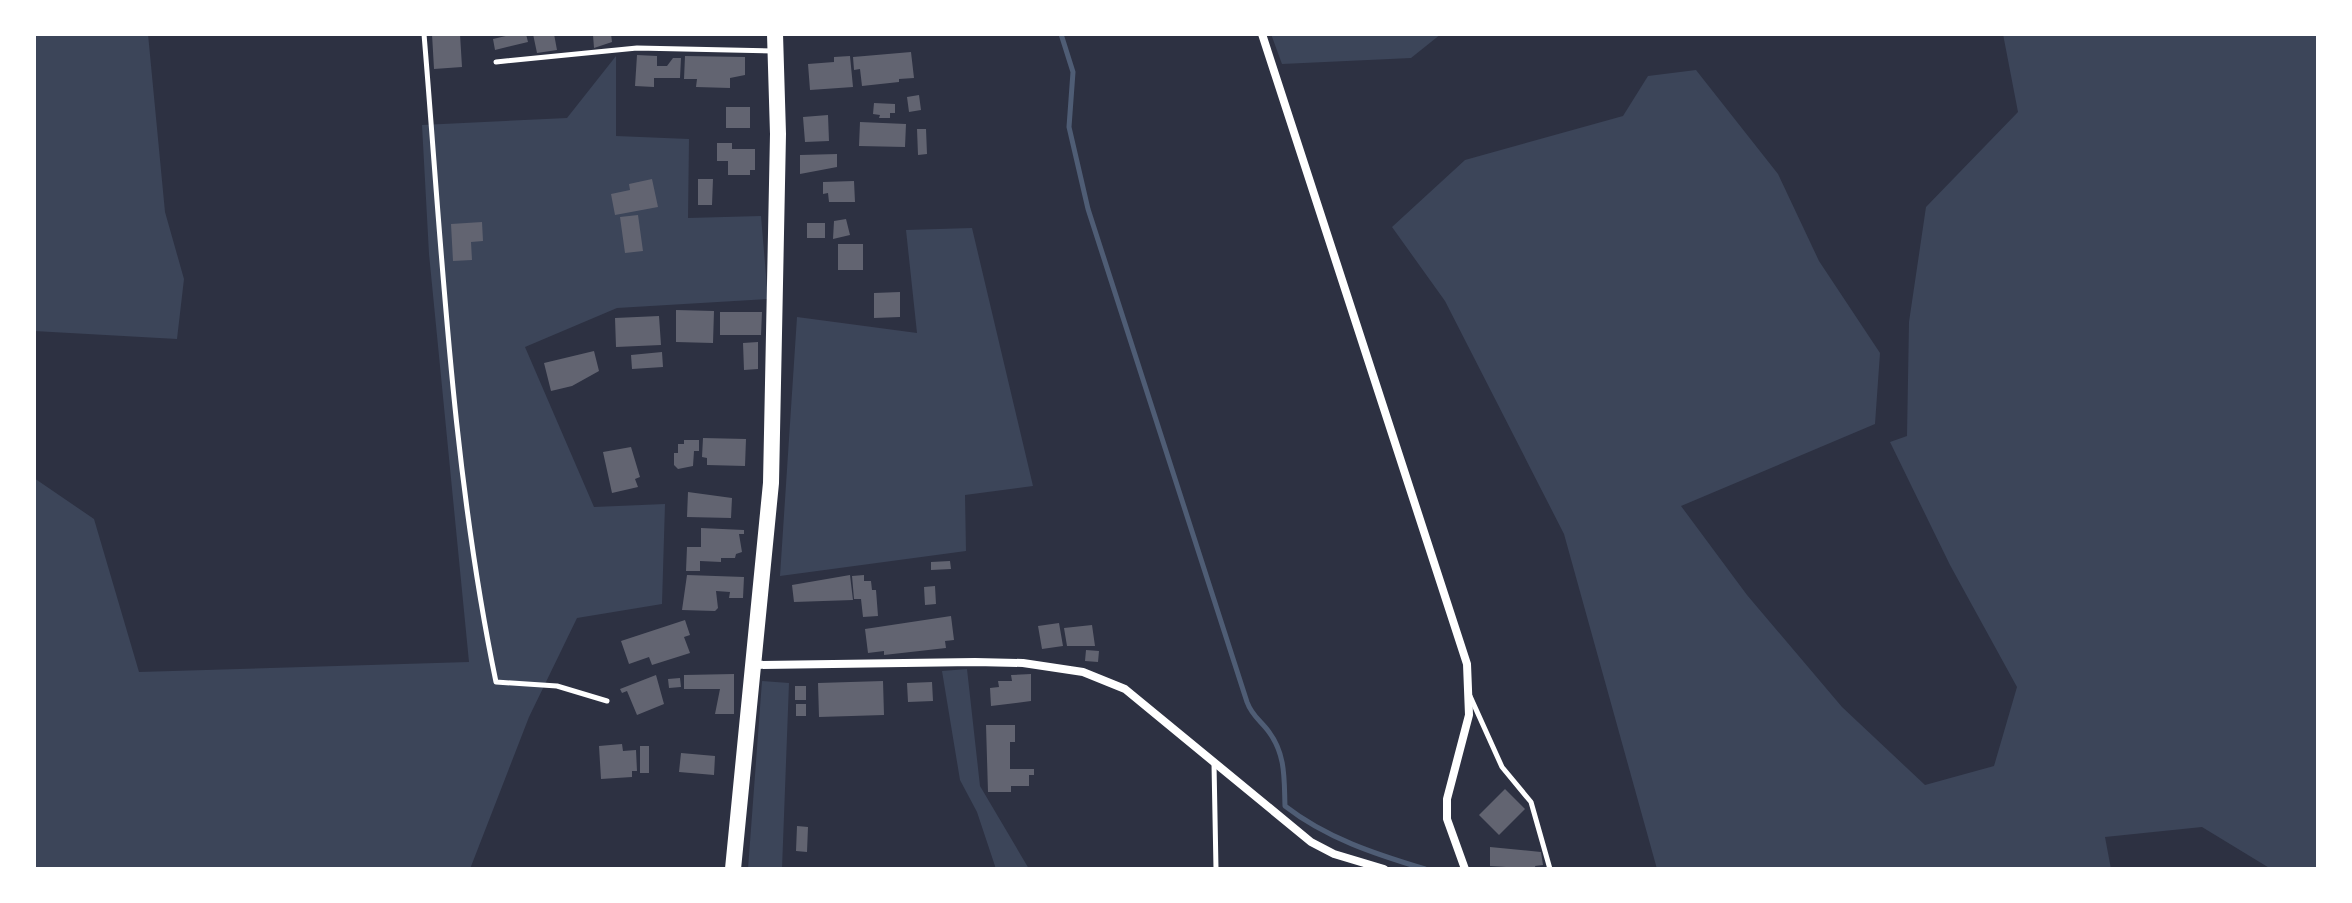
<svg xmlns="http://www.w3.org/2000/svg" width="2352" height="903" viewBox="0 0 2352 903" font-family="Poppins,sans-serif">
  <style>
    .green { fill: #3c4559 }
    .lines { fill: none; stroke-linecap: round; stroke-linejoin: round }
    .stream { stroke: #4f5d75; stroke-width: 5 }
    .building { fill: #626471 }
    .service { stroke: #fff; stroke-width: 5 }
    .minor { stroke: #fff; stroke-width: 8 }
    .trunk { stroke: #fff; stroke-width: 16 }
  </style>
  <rect width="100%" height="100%" fill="#2d3142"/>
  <!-- green -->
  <path class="green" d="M34,34H148L165,212L184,279L177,339L34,331Z
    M1271,34H1441L1411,58L1282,64Z
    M2003,34H2318V869H2271L2202,827L2105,837L2111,869H1657L1564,534L1445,301L1392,227L1465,160L1623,116L1648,76L1696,70L1778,174L1819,261L1880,353L1875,424L1681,506L1747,595L1842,707L1925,785L1994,766L2017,687L1950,565L1890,442L1907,436L1909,322L1926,207L2018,112Z
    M616,56V136L689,139L688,218L761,216L768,299L617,308L525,347L594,507L665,504L662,604L577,618L529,717L470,869H34V478L94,519L139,672L469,662L429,254L422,125L567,118Z
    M972,228L1033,486L965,495L966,551L780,576L797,317L917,333L906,230Z
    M967,669L980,786L1029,869H996L977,812L960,780L942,671Z
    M762,681L789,683L782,869H748Z"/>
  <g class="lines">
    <!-- stream -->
    <path class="stream" d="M1061,34L1073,72L1069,127L1088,209L1247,702C1252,716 1261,721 1269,732C1286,755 1284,779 1285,806C1326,838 1375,854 1425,869"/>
  </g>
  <!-- building -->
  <path class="building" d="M432,34H460L462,67L434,69Z
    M514,34H526L528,42L495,50L493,39Z
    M533,34H554L557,50L537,53Z
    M606,34H611L612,42L594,48L593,35Z
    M911,52L914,78L899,79V82L862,86L860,69L854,70L853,57Z
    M637,55L657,56V66H667L673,58H681L680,78H654V87L635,86Z
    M685,56L745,57V75L730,78V88L696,87L697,79H684Z
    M850,56L853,87L810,90L808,64L834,62V57Z
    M919,95L921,110L909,112L907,97Z
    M874,103L895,104V113H890V118H879L880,115L873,114Z
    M726,107H750V128H726Z
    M828,115L829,141L805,142L803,117Z
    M860,122L906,124L905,147L859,146Z
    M917,129H926L927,154L918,155Z
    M717,143H732V149H755V170H750V175H728V161H717Z
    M837,154V167L800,174V155Z
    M652,179L658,207L615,215L611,194L630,190L629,184Z
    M698,179H713L712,205H698Z
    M854,181L855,202H829L828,193L823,194V182Z
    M638,215L643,251L625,253L620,217Z
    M846,219L850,235L833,239L834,221Z
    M482,222L483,241L471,242L472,260L453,261L451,224Z
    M807,223H825V238H807Z
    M838,244H863V270H838Z
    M900,292V317L874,318V293Z
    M676,310L714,311L713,343L676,342Z
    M720,312H762L761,335H720Z
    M659,316L661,345L616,347L615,318Z
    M758,342V369L744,370L743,343Z
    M594,351L599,371L572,386L551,391L544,363Z
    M662,352L663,367L632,369L631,355Z
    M703,438L746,439L745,466L707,465V458L702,457Z
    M684,440H699V451H694L693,466L678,469L674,465V453H678V444H684Z
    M631,447L640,477L635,479L638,487L612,493L603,452Z
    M688,492L732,498L731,518L687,517Z
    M701,528L744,530V534H739L742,552L736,554L735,558H721V562L700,561V571H686L687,547H701Z
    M950,561L951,569L931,570V562Z
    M687,575L744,577L743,598H729L730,592L716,591L718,608L715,611L682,610Z
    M850,575L853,600L794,602L792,585Z
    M864,575V581H871L872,590H876L878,616L863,617L861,599H854L852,576Z
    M935,586L936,604L925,605L924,587Z
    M951,616L954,640L945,641L946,648L884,655V651L868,653L865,629Z
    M685,620L690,635L684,637L690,653L652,665L649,657L629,664L621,641Z
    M1059,623L1063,646L1042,649L1038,626Z
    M1092,625L1095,646H1067L1064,628Z
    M1086,650L1099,651L1098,662L1085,661Z
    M734,674V714H715L720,689H684V675Z
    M1031,674V701L991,706L990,688L999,687L998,681H1012L1011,675Z
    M656,675L664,704L637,715L627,691L622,693L620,689Z
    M680,678L681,687L669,688L668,679Z
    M883,681L884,715L819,717L818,683Z
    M932,682L933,701L908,702L907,683Z
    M795,686H806V700H795Z
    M796,704H806V716H796Z
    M986,725H1015V742H1010V769H1034V775H1029V786H1011V792H988Z
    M622,744L623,751L636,750L637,771H632V777L601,779L599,746Z
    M640,746H649V773H640Z
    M681,753L715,756L714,775L679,772Z
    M1505,789L1525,809L1499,835L1479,815Z
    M797,826L808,827L807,852L796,851Z
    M1490,847L1541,852L1543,865L1535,866L1536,869L1490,866Z"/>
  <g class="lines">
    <!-- service -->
    <path class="service" d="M424,34C442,250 452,470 496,682L557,686L607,701
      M496,62L637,48L774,51
      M1470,696L1502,767L1531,802L1550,869
      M1214,764L1216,869"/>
    <!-- minor -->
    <path class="minor" d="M1262,34L1467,664L1469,715L1447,799V819L1465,869
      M753,665L975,662L1023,663L1083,672L1125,689L1311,842L1334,854L1384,869"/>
    <!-- trunk -->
    <path class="trunk" d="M733,869L771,483L778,134L775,34"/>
  </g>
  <!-- border -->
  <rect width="2352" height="903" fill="none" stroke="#ffffff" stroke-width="72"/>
</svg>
